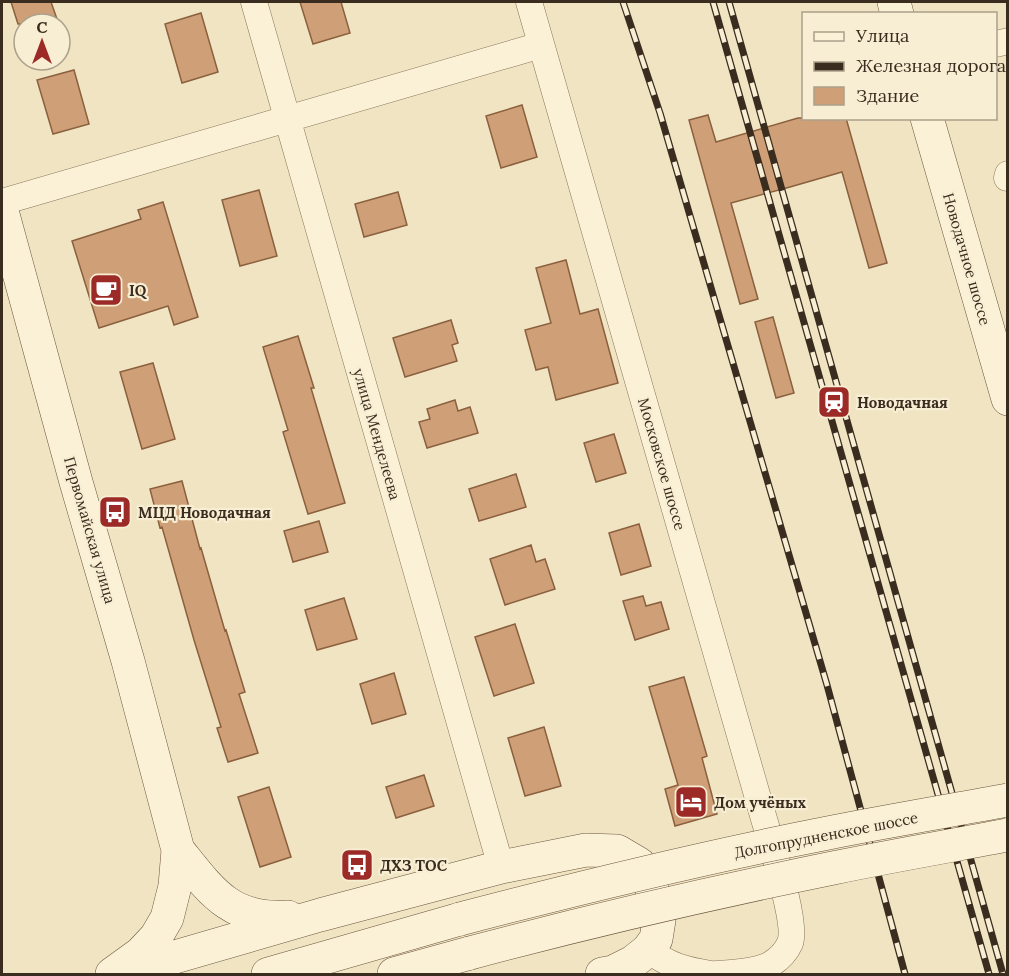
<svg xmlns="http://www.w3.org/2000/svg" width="1009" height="976" viewBox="0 0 1009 976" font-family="Lora,serif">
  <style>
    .building { fill: #cfa078; stroke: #8a603e; stroke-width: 1.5 }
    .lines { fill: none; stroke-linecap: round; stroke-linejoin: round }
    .street-casing { stroke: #8a7559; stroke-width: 27 }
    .secondary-casing { stroke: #6c563c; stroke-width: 34 }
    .street { stroke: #faf1d7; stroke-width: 26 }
    .secondary { stroke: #faf1d7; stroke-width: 33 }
    .rail-casing { stroke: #3a2c1e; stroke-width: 7 }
    .rail { stroke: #f7eed3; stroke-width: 4.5; stroke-dasharray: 14; stroke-linecap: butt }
    .secondary-bridge-casing { stroke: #6c563c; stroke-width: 34; stroke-linecap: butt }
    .secondary-bridge { stroke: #faf1d7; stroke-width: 33 }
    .labels { text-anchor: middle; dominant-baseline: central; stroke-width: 4.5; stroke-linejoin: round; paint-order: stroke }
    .street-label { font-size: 15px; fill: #3a2c1e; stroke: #f7eed3 }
    .poi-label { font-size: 15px; font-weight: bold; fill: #3a2c1e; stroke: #f7eed3; text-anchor: start }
  </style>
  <rect width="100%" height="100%" fill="#f0e4c3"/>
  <!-- building -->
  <path class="building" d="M11,2H51L57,19L42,24H18Z
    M300,2H341L350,33L313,44Z
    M201,13L218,72L182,83L165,24Z
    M74,70L89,124L53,134L37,80Z
    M522,105L537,157L501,168L486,116Z
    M708,115L716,142L798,118H846L887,263L869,268L842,172L790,187L731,203L758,299L740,304L689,120Z
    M259,190L277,256L240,266L222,200Z
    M398,192L407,225L364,237L355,204Z
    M163,202L198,317L174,325L168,306L99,328L72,241L141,219L138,210Z
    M566,260L580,314L598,309L618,383L556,400L548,367L536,370L525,330L551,323L536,268Z
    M773,317L794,393L776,398L755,322Z
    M451,320L458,343L452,345L457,361L405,377L393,338Z
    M298,336L314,388H311L345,503L308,514L283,432L288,430L263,347Z
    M153,363L175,439L142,449L120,372Z
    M455,400L458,411L470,407L478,433L427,448L419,422L430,419L427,409Z
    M614,434L626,473L596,482L584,443Z
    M516,474L526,507L479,521L469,489Z
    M182,481L200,549L201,548L225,631L226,630L245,692L239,694L258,753L228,762L217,728L221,727L194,640L162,527L160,528L150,489Z
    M319,521L328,552L293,562L284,531Z
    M639,524L651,566L621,575L609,533Z
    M531,545L536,562L545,559L555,589L505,605L490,559Z
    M643,596L646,606L661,602L669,629L635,640L623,601Z
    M344,598L357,639L317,650L305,610Z
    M515,624L534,683L494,696L475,637Z
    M394,673L406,714L372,724L360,684Z
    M684,677L707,756L702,758L717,814L675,826L665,789L678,785L649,687Z
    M544,727L561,786L525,796L508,738Z
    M424,775L434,806L396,818L386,787Z
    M269,787L291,857L260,867L238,797Z"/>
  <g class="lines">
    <!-- street casing -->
    <g class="street-casing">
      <path id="street" d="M254,2L501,867
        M529,2L762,812C769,838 798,922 790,943C786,952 779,959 771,964C758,972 732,973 716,974
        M996,44L1008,41
        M1007,178L1008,174
        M2,202L541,45
        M648,950C670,966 685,970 711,974"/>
    </g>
    <!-- secondary casing -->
    <g class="secondary-casing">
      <path id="secondary" d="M894,2L897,14
        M927,118L1008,399
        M2,211L76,482L128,661L178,850L175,886L167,918L156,937L141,953L112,974
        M178,850C211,891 230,921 288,917
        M123,972L320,915L501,867L586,850L617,851L639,864L650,881L659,920L656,939L648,950L633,962L613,972L602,974
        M268,974L460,919
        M394,974L470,953"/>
    </g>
    <!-- street -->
    <use href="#street" class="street"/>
    <!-- secondary -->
    <use href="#secondary" class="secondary"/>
    <!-- rail casing -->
    <g class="rail-casing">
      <path id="rail" d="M623,2L660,113L827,685L905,974
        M713,2L989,974
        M729,2L1003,974"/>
    </g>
    <!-- rail -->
    <use href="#rail" class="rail"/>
    <!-- secondary-bridge casing -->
    <g class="secondary-bridge-casing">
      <path id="secondary-bridge" d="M460,919C582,887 705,857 828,833C888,821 948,811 1008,800
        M470,953C590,921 711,893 833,868C891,856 949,846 1008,835"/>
    </g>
    <!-- secondary-bridge -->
    <use href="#secondary-bridge" class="secondary-bridge"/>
  </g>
  <!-- icons -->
  <defs>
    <g id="cafe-square" transform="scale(1.725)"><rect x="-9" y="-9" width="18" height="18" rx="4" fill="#9c2b27" stroke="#f7eed3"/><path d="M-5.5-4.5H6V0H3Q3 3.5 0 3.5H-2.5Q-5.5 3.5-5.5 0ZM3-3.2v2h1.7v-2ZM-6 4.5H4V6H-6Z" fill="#fff"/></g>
    <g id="station-square" transform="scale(1.725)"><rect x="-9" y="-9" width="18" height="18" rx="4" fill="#9c2b27" stroke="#f7eed3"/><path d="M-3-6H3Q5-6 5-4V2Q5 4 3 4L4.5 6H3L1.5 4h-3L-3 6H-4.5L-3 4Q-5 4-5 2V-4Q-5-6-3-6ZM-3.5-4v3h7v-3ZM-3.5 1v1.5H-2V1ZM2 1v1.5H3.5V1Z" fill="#fff"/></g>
    <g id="bus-square" transform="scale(1.725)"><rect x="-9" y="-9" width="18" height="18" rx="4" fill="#9c2b27" stroke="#f7eed3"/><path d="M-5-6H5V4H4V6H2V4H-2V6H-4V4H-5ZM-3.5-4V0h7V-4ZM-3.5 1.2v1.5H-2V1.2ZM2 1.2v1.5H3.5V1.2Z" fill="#fff"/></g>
    <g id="hotel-square" transform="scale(1.725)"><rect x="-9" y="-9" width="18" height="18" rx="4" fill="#9c2b27" stroke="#f7eed3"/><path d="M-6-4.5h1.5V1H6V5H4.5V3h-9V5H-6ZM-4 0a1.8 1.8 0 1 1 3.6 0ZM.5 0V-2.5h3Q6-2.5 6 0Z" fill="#fff"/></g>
  </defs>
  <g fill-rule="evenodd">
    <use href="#cafe-square" x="106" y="290"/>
    <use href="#station-square" x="834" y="402"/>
    <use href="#bus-square" x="115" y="512"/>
    <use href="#hotel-square" x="691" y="802"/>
    <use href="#bus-square" x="357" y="865"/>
  </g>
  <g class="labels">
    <!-- street labels -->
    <g class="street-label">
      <text transform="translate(967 259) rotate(74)">Новодачное шоссе</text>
      <text transform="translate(377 434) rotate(74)">улица Менделеева</text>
      <text transform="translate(662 464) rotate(74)">Московское шоссе</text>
      <text transform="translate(90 530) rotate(74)">Первомайская улица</text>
      <text transform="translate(826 835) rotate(-11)">Долгопрудненское шоссе</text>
    </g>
    <!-- poi labels -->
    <g class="poi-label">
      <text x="129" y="290">IQ</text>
      <text x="857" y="402">Новодачная</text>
      <text x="138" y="512">МЦД Новодачная</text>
      <text x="714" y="802">Дом учёных</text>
      <text x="380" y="865">ДХЗ ТОС</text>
    </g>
  </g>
  <!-- border -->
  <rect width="1009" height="976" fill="none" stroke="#3a2c1e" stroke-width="6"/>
  <!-- legend -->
  <rect x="802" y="12" width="195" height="108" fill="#f7eed3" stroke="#aba08b" stroke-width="1.5"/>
  <rect x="814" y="32" width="30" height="9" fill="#faf1d7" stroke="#aba08b" stroke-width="1.5"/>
  <text x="856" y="42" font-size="18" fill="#3a2c1e">Улица</text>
  <rect x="814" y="62" width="30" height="9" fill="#3a2c1e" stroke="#aba08b" stroke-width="1.5"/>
  <text x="856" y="72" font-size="18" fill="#3a2c1e">Железная дорога</text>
  <rect x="814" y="87" width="30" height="18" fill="#cfa078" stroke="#aba08b" stroke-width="1.5"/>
  <text x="856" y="102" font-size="18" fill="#3a2c1e">Здание</text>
  <!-- north arrow -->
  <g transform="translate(42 42)"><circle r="28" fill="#f7eed3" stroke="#aba08b" stroke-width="1.5"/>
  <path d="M0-4.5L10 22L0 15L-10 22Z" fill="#9c2b27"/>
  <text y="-9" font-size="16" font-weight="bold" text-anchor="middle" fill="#3a2c1e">С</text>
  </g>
</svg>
